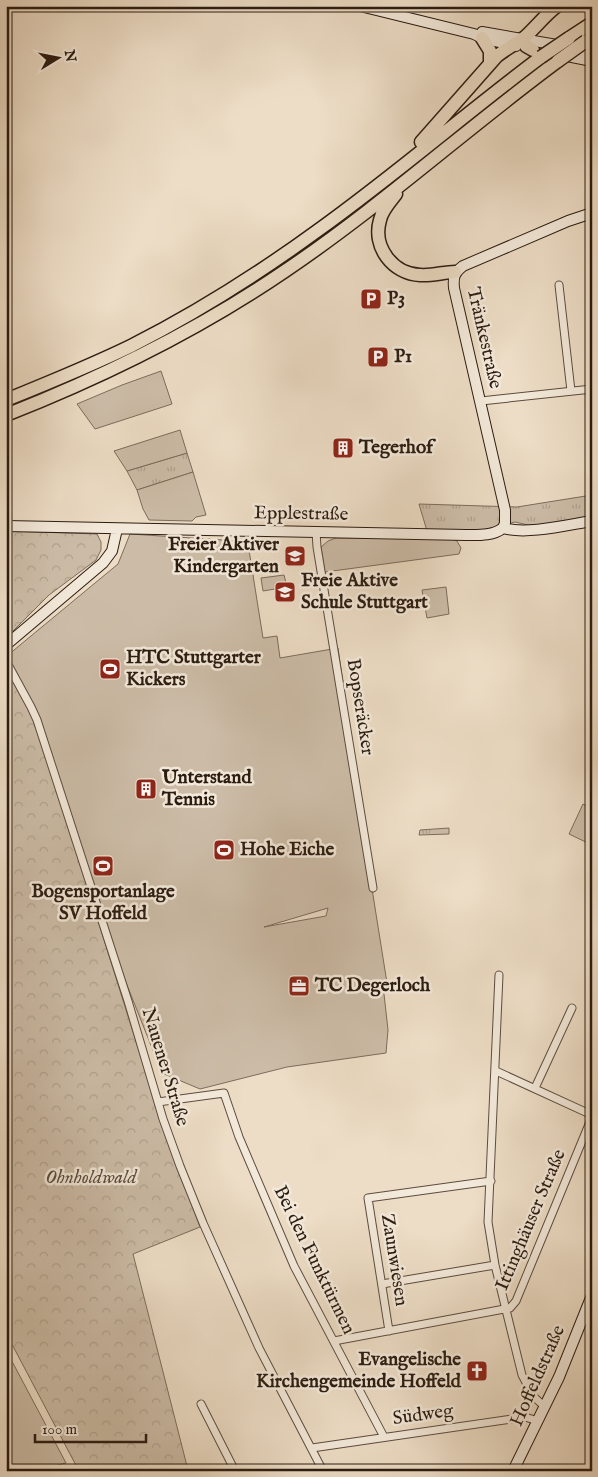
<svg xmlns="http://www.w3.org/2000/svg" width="598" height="1477" viewBox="0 0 598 1477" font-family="'IM FELL English',serif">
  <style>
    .grass { fill: url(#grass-tufts); stroke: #7c6c5c }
    .forest { fill: url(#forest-crowns); stroke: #7c6c5c }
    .garden { fill: #ccbca7; stroke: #7c6c5c; fill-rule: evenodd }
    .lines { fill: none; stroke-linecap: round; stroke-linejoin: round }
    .street-casing { stroke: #5c4c3e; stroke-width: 9 }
    .secondary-casing { stroke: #2b1c11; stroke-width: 12 }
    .highway-casing { stroke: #2b1c11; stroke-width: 15 }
    .street { stroke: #f3e9da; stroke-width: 7 }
    .secondary { stroke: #f3e9da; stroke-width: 10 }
    .highway { stroke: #edddc6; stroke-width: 12 }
    .highway-bridge-casing { stroke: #2b1c11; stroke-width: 15; stroke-linecap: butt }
    .highway-bridge { stroke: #edddc6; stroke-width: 12 }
    .labels { text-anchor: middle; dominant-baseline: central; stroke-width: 5; stroke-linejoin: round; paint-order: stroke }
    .poi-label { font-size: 19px; font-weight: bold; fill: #2b1c11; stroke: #f3e9da; text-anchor: start }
    .street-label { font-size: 19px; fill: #2b1c11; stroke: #f3e9da }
    .park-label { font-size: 19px; font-style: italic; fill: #5b4c3e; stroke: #f3e9da }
  </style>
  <defs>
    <pattern id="grass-tufts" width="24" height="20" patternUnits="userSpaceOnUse" patternTransform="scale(1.25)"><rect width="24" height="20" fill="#ccbca7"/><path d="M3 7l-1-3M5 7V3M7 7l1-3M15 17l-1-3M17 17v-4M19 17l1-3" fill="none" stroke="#afa18f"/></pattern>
    <pattern id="forest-crowns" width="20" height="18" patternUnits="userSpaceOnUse" patternTransform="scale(1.25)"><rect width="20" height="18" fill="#ccbca7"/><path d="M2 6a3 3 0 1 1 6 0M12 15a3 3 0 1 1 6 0" fill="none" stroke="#afa18f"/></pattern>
  </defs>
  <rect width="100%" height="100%" fill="#edddc6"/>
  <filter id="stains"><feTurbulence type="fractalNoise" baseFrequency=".004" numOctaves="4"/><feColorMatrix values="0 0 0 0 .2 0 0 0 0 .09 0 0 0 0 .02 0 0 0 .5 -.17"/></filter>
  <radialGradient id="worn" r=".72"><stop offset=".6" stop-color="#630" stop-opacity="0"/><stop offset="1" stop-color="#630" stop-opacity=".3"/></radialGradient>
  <!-- grass -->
  <path class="grass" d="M187,453L193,472L137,490L127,471Z
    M592,495V518L541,525H528L515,522L483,530L427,531L419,504L517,507Z
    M449,828V834L419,835L420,830Z"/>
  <!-- forest -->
  <path class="forest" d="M6,531L97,534L101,542V550L96,560L49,595L6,638Z
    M6,667L27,703L38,730L156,1105L200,1227L133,1254L188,1470L143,1465L99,1471H79L6,1333Z"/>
  <!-- garden -->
  <path class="garden" d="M161,371L172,404L95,429L77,404L122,385Z
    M180,430L187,453L127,471L114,451Z
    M193,472L206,515L196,517L192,521L149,520L143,509L137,490Z
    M130,534L238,541L249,550L263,638L277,636L280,658L338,648L373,895L387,983L383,985L388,1030L386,1053L287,1067L200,1089L162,1073L121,970L67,805L8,655L118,564ZM328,908L326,916L264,927Z
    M336,538H451L457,541L461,548L459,554L325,572L321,547L328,541Z
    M284,575L287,587L263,591L261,578Z
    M446,587L449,614L427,618L422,590Z
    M583,804L592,809V845L569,834Z
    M6,1350L66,1463L35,1471H6Z"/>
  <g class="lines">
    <!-- street casing -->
    <g class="street-casing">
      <path id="street" d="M559,285L571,391
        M481,401L592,389
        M316,532L317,547L373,888
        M6,661L31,707L37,720L128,1001L163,1119L180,1166L203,1223L259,1348L323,1471
        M499,975L488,1222L495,1265L522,1375L533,1396L545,1407
        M496,1071L592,1115
        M535,1088L572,1008
        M158,1102L224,1093L239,1137L294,1266L384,1437
        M382,1284L495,1265
        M389,1331L368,1198L491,1181
        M334,1341L510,1308L516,1301L592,1117
        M201,1404L235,1471
        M312,1448L525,1417L538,1421"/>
    </g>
    <!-- secondary casing -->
    <g class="secondary-casing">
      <path id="secondary" d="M360,6L474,34L482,38L516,46
        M482,32L592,51
        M562,55L592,61
        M6,526L466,535C478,535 493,536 503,528C526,535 567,525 592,521
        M503,528L505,523V510L454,288C453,277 454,273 463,266L568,221L592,213
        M6,645L103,563L112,551L117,529
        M513,1471L559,1377L592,1295"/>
    </g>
    <!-- highway casing -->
    <g class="highway-casing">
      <path id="highway" d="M482,38L490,51V63
        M569,38L592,23
        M523,39L526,46L533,50
        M421,142L496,57C505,49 516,44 525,37C536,27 545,15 557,6
        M396,194C390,202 382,210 380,220C372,247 393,274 420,275C432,276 444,272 455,272
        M6,400C48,383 90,366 131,346C196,313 258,274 317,231C394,176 465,114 541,57
        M6,415C105,376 197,331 285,271C380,207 466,129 558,61"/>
    </g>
    <!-- street -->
    <use href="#street" class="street"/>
    <!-- secondary -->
    <use href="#secondary" class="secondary"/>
    <!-- highway -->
    <use href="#highway" class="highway"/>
    <!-- highway-bridge casing -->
    <g class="highway-bridge-casing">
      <path id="highway-bridge" d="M541,57L569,38
        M558,61L586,41"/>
    </g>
    <!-- highway-bridge -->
    <use href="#highway-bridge" class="highway-bridge"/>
  </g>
  <!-- icons -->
  <defs>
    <g id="parking-square" transform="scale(1.125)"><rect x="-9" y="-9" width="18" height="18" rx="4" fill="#8f2418" stroke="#f3e9da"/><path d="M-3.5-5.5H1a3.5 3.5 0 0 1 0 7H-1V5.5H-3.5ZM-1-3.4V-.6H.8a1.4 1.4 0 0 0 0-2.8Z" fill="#fff"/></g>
    <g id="building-square" transform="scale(1.125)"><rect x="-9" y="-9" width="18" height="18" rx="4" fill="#8f2418" stroke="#f3e9da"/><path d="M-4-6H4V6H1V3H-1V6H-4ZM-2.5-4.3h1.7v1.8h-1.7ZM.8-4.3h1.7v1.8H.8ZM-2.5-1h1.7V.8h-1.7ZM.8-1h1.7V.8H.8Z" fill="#fff"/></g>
    <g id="school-square" transform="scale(1.125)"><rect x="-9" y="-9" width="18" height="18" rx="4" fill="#8f2418" stroke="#f3e9da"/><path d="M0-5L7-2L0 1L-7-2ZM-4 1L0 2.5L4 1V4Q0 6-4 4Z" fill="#fff"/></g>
    <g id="stadium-square" transform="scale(1.125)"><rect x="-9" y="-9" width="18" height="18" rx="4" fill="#8f2418" stroke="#f3e9da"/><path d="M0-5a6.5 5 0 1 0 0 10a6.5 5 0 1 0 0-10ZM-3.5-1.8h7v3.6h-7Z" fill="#fff"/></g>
    <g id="office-square" transform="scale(1.125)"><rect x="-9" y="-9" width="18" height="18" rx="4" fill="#8f2418" stroke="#f3e9da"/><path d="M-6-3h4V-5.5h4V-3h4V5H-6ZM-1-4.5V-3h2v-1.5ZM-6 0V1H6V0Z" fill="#fff"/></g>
    <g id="church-square" transform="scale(1.125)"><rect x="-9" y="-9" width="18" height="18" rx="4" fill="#8f2418" stroke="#f3e9da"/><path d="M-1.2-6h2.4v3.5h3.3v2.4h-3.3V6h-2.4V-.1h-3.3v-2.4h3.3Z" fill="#fff"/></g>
  </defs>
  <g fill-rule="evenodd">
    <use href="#parking-square" x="371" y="299"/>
    <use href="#parking-square" x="378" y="357"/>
    <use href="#building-square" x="343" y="448"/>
    <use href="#school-square" x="295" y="556"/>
    <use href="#school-square" x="285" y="592"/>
    <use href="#stadium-square" x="110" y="669"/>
    <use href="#building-square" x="146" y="789"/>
    <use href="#stadium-square" x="224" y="850"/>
    <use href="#stadium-square" x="103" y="866"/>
    <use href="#office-square" x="299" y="986"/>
    <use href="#church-square" x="477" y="1371"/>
  </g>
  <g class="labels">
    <!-- poi labels -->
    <g class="poi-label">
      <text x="387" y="299">P3</text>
      <text x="394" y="357">P1</text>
      <text x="359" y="448">Tegerhof</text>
      <text x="279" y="545" text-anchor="end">Freier Aktiver<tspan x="279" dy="22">Kindergarten</tspan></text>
      <text x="301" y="581">Freie Aktive<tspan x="301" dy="22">Schule Stuttgart</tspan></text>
      <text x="126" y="658">HTC Stuttgarter<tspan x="126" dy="22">Kickers</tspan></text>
      <text x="162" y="778">Unterstand<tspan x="162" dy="22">Tennis</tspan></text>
      <text x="240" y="850">Hohe Eiche</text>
      <text x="103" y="892" text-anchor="middle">Bogensportanlage<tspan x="103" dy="22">SV Hoffeld</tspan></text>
      <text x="315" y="986">TC Degerloch</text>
      <text x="461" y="1360" text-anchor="end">Evangelische<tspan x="461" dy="22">Kirchengemeinde Hoffeld</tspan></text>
    </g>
    <!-- street labels -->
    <g class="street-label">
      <text transform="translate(484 338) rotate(77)">Tränkestraße</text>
      <text transform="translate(301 514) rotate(1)">Epplestraße</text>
      <text transform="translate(360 707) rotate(81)">Bopseräcker</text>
      <text transform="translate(165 1067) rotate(73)">Nauener Straße</text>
      <text transform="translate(531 1220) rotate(-67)">Ittinghäuser Straße</text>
      <text transform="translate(314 1260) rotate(64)">Bei den Funktürmen</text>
      <text transform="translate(394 1260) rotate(81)">Zaunwiesen</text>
      <text transform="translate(538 1376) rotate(-66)">Hoffeldstraße</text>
      <text transform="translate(423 1415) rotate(-8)">Südweg</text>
    </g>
    <!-- park labels -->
    <g class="park-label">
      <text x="91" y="1178">Ohnholdwald</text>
    </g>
  </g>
  <!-- margin -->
  <rect width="598" height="1477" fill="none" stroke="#edddc6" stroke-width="25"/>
  <rect x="8" y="8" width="583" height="1462" fill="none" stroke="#2b1c11" stroke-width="2.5"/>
  <rect x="12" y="12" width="573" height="1452" fill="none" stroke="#2b1c11"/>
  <!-- north arrow -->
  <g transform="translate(58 58) rotate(80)" stroke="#f3e9da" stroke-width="4" paint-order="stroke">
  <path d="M0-4L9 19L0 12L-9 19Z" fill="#2b1c11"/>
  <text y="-8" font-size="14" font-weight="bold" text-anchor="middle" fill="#2b1c11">N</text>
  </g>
  <!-- scale -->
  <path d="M35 1434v8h111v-8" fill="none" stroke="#2b1c11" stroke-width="2.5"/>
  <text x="42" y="1434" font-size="15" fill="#2b1c11" stroke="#f3e9da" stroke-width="4" paint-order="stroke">100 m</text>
  <rect width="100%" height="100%" filter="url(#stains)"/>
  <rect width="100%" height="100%" fill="url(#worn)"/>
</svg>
